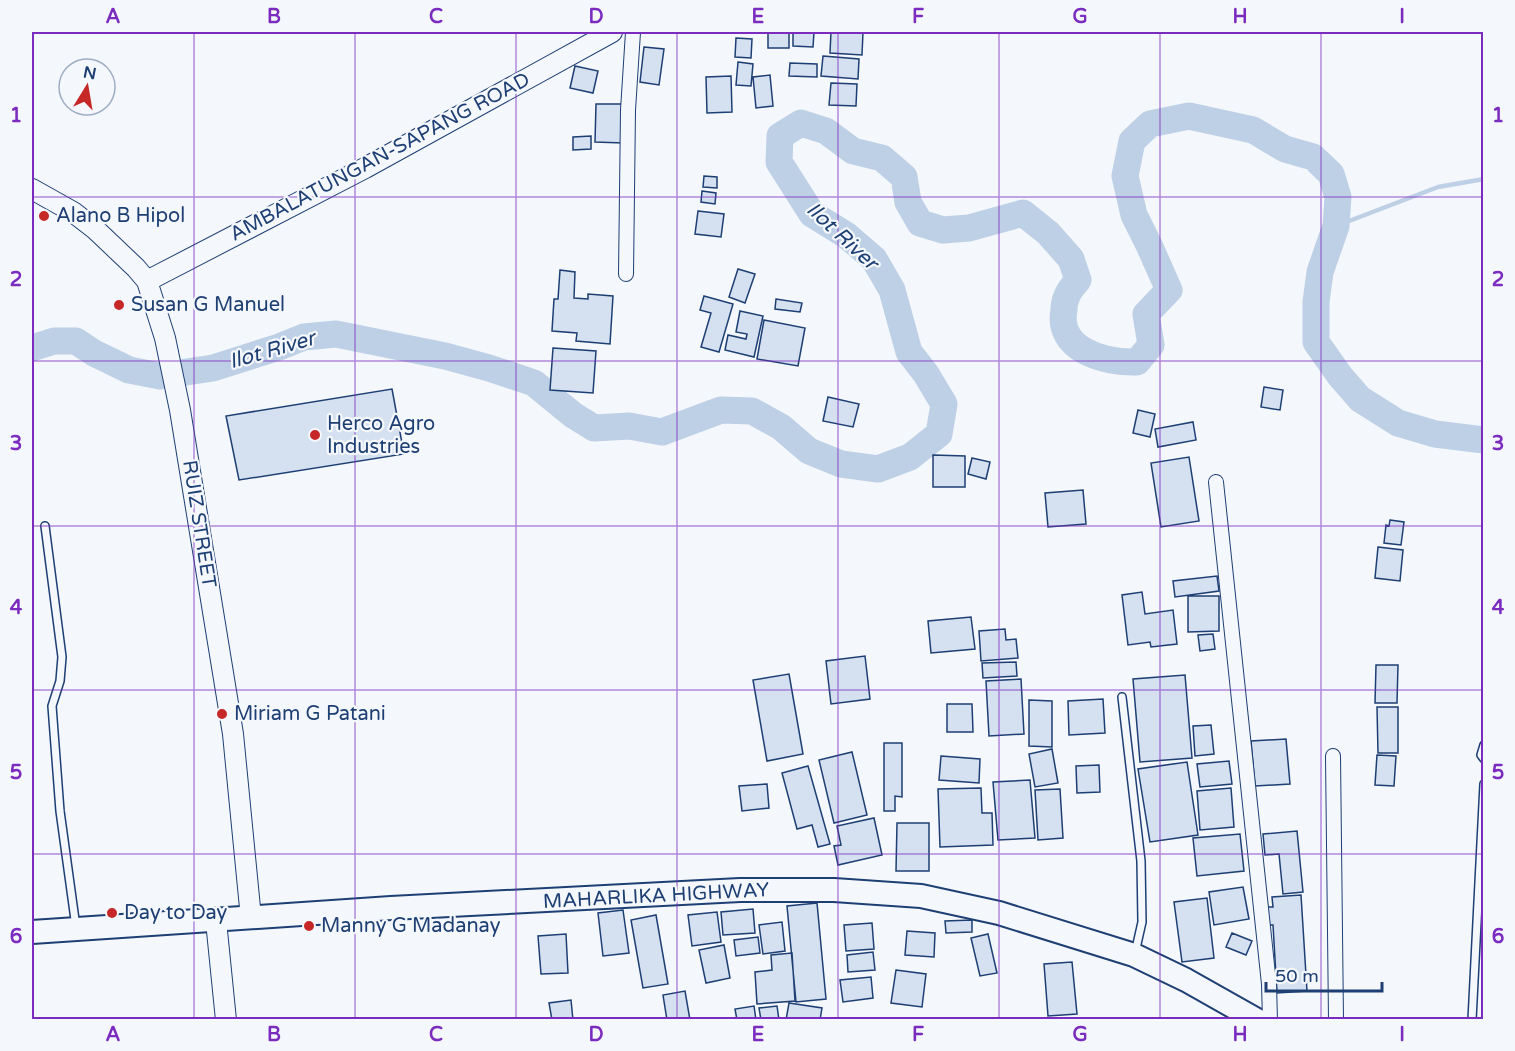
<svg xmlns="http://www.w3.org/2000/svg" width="1515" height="1051" viewBox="0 0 1515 1051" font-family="'Varela Round',sans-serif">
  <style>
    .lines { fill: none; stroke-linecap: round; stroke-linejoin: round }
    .stream { stroke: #bed0e5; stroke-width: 4.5 }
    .river { stroke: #bed0e5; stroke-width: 27 }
    .building { fill: #d5e0f0; stroke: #1d3f73; stroke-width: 1.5 }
    .lane-casing { stroke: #1d3f73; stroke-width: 10 }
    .street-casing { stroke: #1d3f73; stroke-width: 16 }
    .secondary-casing { stroke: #1d3f73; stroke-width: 22 }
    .primary-casing { stroke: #1d3f73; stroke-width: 26 }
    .lane { stroke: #f4f7fb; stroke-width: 7 }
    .street { stroke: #f4f7fb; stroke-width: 14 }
    .secondary { stroke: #f4f7fb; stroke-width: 20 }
    .primary { stroke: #f4f7fb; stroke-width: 22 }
    .grid { fill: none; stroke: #7b2cbf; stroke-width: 1.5; stroke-opacity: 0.55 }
    .poi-dot { fill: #c62828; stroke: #f4f7fb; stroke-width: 2 }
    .labels { text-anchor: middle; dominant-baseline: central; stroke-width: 4.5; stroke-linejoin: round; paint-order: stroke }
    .street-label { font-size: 20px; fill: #1d3f73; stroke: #f4f7fb }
    .poi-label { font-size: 20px; fill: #1d3f73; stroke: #f4f7fb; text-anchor: start }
    .water-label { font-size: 21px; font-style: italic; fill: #1d3f73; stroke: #f4f7fb }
    .neatline { fill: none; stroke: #7b2cbf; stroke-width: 2 }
    .grid-label { font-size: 20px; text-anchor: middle; font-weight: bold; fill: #7b2cbf }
  </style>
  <rect width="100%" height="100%" fill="#f4f7fb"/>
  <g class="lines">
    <!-- stream -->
    <path class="stream" d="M1336,226L1438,187L1484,179"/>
    <!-- river -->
    <path class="river" d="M32,348L54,341H76L94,353L129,370L160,376L213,368L279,347L304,337L336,334L445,356L489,368L534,383L573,415L594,428L629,426L662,432L721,410L752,411L781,427L809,451L841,464L878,469L910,457L939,434L944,404L926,374L909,352L892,290L874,259L846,235L812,214L779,162L780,136L801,123L826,131L853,151L882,158L904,177L908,202L920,223L943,230L969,228L1023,213L1048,233L1071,259L1078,280C1074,285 1069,290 1067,296C1065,300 1064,305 1064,310C1056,350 1105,363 1137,362L1151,345L1146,314L1169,290L1149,245L1134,215L1125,176L1132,141L1150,124L1189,116L1253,130L1285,149L1313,157L1331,174L1338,197L1336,226L1320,272L1316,302V342L1340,376L1360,399L1398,423L1435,434L1484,440"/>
  </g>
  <!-- building -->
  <path class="building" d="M768,32H789V48H768Z
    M793,32H814L813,47L793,46Z
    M831,32H863L862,55L830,53Z
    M736,38L752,39L751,58L735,57Z
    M644,47L664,49L659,85L640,82Z
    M823,56L859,59L858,79L821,76Z
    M738,62L753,64L751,86L736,85Z
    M790,63L817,64V77L789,76Z
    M575,66L598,71L593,93L570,88Z
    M770,75L773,106L756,108L753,77Z
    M731,76L732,112L707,113L706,77Z
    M831,83L857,84L856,106L829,105Z
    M596,104H624L623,143L595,142Z
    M591,136V149L573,150V137Z
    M704,176L717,177V188L703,187Z
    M702,191L716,193L715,204L701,202Z
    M698,211L724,214L721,237L695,234Z
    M738,269L755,274L745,303L729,297Z
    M560,270L575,272L574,298L588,299V294L613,296L610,344L576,341L577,333L552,331L554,299H558Z
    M704,296L733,304L719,352L701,347L711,313L700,310Z
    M776,299L802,303L800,312L775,309Z
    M740,311L763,316L754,357L725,350L728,335L746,339L747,334L736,332Z
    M764,320L805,328L798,366L757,359Z
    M553,348L596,351L593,393L550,390Z
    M1264,387L1283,390L1280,410L1261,407Z
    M392,389L404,454L239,480L226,416Z
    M828,397L859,404L853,427L823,421Z
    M1138,410L1155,414L1150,437L1133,433Z
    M1193,422L1196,440L1158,447L1155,429Z
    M933,455L965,456V487H933Z
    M1189,457L1199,521L1161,527L1151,463Z
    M972,458L990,462L986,479L968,474Z
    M1083,490L1086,524L1048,527L1045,493Z
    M1390,520L1404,522L1401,545L1384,543L1386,525L1389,526Z
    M1378,547L1403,550L1400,581L1375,578Z
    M1217,576L1219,591L1175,597L1173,581Z
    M1142,592L1145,614L1173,610L1177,644L1151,647L1150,642L1128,645L1122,595Z
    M1188,596H1219V631L1188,632Z
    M971,617L975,649L931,653L928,621Z
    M1005,629L1006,640L1016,639L1018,658L981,661L979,631Z
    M1213,634L1215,649L1200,651L1198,635Z
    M865,656L870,699L831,704L826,661Z
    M1016,662L1017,676L983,678L982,663Z
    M1376,665H1398L1397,703H1375Z
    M789,674L803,754L767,761L753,680Z
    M1185,675L1192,758L1140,762L1133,679Z
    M1021,679L1024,734L989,736L986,681Z
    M1103,699L1105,733L1069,735L1068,701Z
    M1029,700L1052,701V747L1029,746Z
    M947,704H972L973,732H947Z
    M1377,707H1398V753H1378Z
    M1211,725L1214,754L1195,756L1193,726Z
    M1286,739L1290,784L1255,786L1251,741Z
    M884,743H902V797L895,796V811H884Z
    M1052,749L1058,783L1035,787L1029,754Z
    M852,752L867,815L834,823L819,760Z
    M1377,755L1396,756L1394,786L1375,785Z
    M941,756L980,759L979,783L939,780Z
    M1229,761L1232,784L1200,787L1197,764Z
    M1187,762L1198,835L1150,842L1138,769Z
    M1099,765L1100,792L1077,793L1076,766Z
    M808,766L830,844L818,847L812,825L797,829L782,773Z
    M1030,780L1035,838L998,840L993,782Z
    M767,784L769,808L742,811L739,786Z
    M981,788L982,813H992L993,845L940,847L938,789Z
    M1231,788L1234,827L1200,830L1197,791Z
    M1060,789L1063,838L1038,840L1035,790Z
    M874,818L882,855L838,865L834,846L841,845L837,826Z
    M897,823H929V871H896Z
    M1297,831L1303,892L1283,894L1279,854L1265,855L1263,834Z
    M1240,834L1244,871L1197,876L1193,838Z
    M1243,887L1249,919L1214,925L1209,892Z
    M1301,895L1307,991L1277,993L1273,925H1267L1265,907H1273L1272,897Z
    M1207,898L1214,958L1182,962L1174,902Z
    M817,903L826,999L796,1002L787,906Z
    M753,909L755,933L723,935L721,912Z
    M623,910L629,953L603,956L598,913Z
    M717,912L721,942L692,946L688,915Z
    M656,915L668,984L643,988L631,920Z
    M972,920V932L946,933L945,921Z
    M782,922L785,951L763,954L759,925Z
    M872,923L874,949L846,951L844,925Z
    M907,931L935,933L934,957L905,955Z
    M1232,933L1252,941L1246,955L1226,947Z
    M566,934L568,973L541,974L538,936Z
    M988,934L997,973L980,976L971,938Z
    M758,937L760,953L736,956L734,940Z
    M724,945L730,978L706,983L699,950Z
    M873,952L875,970L848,972L847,955Z
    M792,953L795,1001L757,1004L755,972L772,970L771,955Z
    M1072,962L1077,1014L1048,1016L1044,964Z
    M896,970L926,974L922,1007L891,1003Z
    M871,977L873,998L843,1002L840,980Z
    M685,991L690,1020H667L663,995Z
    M571,1000L573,1020H552L549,1003Z
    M789,1003L822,1008L820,1020H786Z
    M754,1006L756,1020H737L735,1009Z
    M777,1006L779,1020H761L759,1008Z"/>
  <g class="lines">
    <!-- lane casing -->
    <g class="lane-casing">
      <path id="lane" d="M45,526L62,657L60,681L52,706L60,811L76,927
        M1122,697L1141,861L1142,922L1135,953
        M1484,745L1481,755L1484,759
        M1472,1020L1484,784"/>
    </g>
    <!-- street casing -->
    <g class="street-casing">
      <path id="street" d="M626,274L628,110L633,32
        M1216,482L1269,984L1270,1020
        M1333,756L1336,1020"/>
    </g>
    <!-- secondary casing -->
    <g class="secondary-casing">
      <path id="secondary" d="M32,189L73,212L95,229L136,268L147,281L165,338L180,410L233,734L251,918
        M147,281L365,168L612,32
        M216,921L226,1020"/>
    </g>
    <!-- primary casing -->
    <g class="primary-casing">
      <path id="primary" d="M32,932L391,908L740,890H834L921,896L999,913L1134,955L1186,980L1257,1020"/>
    </g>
    <!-- lane -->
    <use href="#lane" class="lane"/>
    <!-- street -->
    <use href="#street" class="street"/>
    <!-- secondary -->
    <use href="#secondary" class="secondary"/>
    <!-- primary -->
    <use href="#primary" class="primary"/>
  </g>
  <!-- grid -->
  <path class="grid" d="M194,32V1020M355,32V1020M516,32V1020M677,32V1020M838,32V1020M999,32V1020M1160,32V1020M1321,32V1020M32,197H1484M32,361H1484M32,526H1484M32,690H1484M32,854H1484"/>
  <!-- markers -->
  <g class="poi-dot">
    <circle cx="44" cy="216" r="6"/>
    <circle cx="119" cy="305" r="6"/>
    <circle cx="315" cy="435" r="6"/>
    <circle cx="222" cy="714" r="6"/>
    <circle cx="112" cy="913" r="6"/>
    <circle cx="309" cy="926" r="6"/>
  </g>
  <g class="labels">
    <!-- street labels -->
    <g class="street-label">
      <text transform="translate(380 157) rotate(-28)">AMBALATUNGAN-SAPANG ROAD</text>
      <text transform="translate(199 524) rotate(81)">RUIZ STREET</text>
      <text transform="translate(656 896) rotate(-3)">MAHARLIKA HIGHWAY</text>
    </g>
    <!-- poi labels -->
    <g class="poi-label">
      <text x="56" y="216">Alano B Hipol</text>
      <text x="131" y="305">Susan G Manuel</text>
      <text x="327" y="424">Herco Agro<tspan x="327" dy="23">Industries</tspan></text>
      <text x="234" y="714">Miriam G Patani</text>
      <text x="124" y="913">Day to Day</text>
      <text x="321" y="926">Manny G Madanay</text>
    </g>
    <!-- water labels -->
    <g class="water-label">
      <text transform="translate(842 236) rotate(43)">Ilot River</text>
      <text transform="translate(272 350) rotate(-16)">Ilot River</text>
    </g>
  </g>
  <!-- border -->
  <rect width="1515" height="1051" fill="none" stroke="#f4f7fb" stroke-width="66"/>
  <!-- north arrow -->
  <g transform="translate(87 87) rotate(11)"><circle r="28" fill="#f4f7fb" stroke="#9eadc5" stroke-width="1.5"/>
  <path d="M0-4.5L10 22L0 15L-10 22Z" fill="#c62828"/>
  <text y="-9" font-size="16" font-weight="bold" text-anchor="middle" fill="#1d3f73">N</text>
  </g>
  <!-- scale -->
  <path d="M1266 982v9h116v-9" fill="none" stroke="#1d3f73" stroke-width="3"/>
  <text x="1275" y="982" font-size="18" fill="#1d3f73" stroke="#f4f7fb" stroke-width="4.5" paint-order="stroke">50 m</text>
  <rect x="33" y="33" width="1449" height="985" class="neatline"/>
  <g class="grid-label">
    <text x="113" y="23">A</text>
    <text x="274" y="23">B</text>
    <text x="436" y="23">C</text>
    <text x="596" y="23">D</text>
    <text x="758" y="23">E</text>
    <text x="918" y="23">F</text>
    <text x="1080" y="23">G</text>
    <text x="1240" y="23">H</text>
    <text x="1402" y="23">I</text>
    <text x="16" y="122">1</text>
    <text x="1498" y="122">1</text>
    <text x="16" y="286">2</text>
    <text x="1498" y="286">2</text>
    <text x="16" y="450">3</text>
    <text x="1498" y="450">3</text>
    <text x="16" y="614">4</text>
    <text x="1498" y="614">4</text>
    <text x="16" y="779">5</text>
    <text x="1498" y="779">5</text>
    <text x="16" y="943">6</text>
    <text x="1498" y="943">6</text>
    <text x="113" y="1041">A</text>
    <text x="274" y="1041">B</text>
    <text x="436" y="1041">C</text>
    <text x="596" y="1041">D</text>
    <text x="758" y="1041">E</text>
    <text x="918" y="1041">F</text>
    <text x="1080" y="1041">G</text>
    <text x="1240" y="1041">H</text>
    <text x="1402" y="1041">I</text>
  </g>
</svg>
